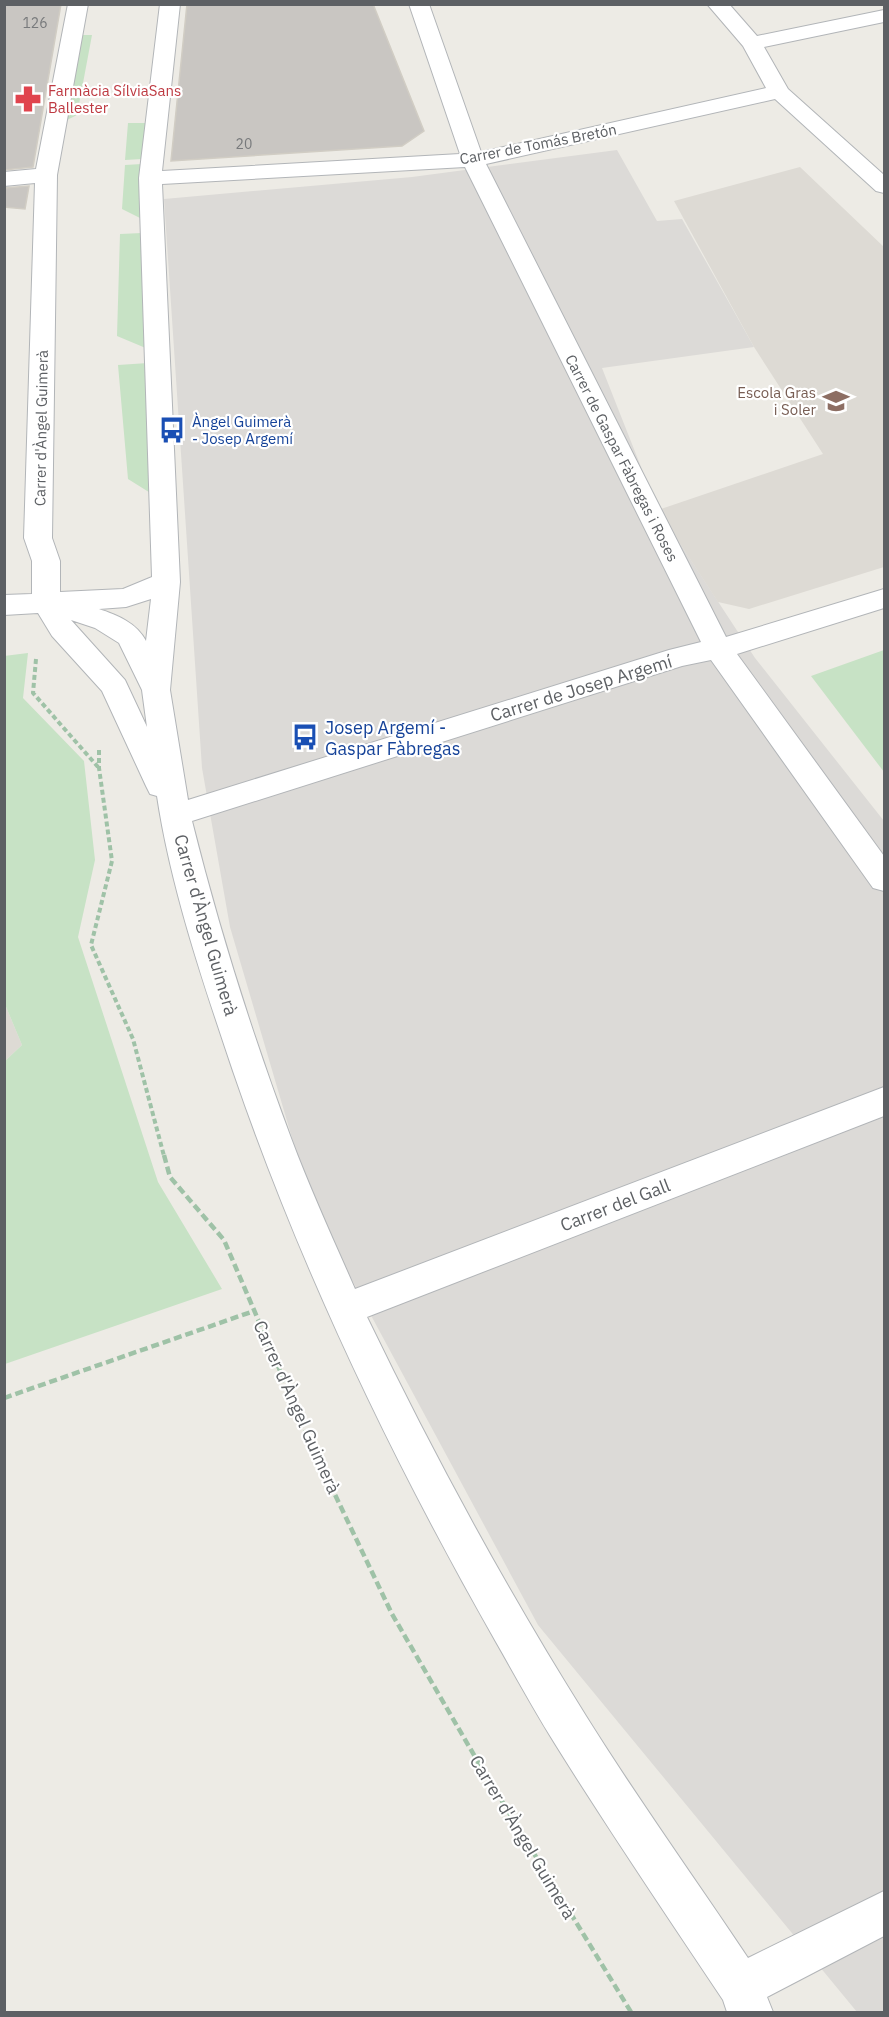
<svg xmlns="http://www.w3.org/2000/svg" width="889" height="2017" viewBox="0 0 889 2017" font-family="'IBM Plex Sans',sans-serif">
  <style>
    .industrial { fill: #dcdad7 }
    .education { fill: #dddad4 }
    .green { fill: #c7e2c5 }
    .building { fill: #c9c6c2; stroke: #d1cdc4; stroke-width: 1.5 }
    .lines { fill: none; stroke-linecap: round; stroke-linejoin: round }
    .minor-casing { stroke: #b2b5b8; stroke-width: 2 }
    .path-far1 { stroke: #9fc2a7; stroke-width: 4; stroke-dasharray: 5 3; stroke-linecap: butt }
    .path { stroke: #9fc2a7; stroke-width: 4.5; stroke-dasharray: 8 4; stroke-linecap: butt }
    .minor { fill: #fff; fill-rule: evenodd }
    .labels { text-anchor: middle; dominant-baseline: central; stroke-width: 4.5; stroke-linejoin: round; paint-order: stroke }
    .far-number-label { font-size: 14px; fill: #787a7c }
    .far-health-label { font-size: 15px; fill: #be3a42; stroke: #fff; text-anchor: start }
    .far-street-label { font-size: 15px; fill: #5d6064; stroke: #fff }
    .far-education-label { font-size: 15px; fill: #785e54; stroke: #fff; text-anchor: end }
    .far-transit-label { font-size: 15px; fill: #164399; stroke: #fff; text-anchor: start }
    .street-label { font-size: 18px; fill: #5d6064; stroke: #fff }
    .transit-label { font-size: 18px; fill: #164399; stroke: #fff; text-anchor: start }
  </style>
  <rect width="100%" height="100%" fill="#edebe5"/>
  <!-- industrial -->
  <path class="industrial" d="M617,150L657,221L682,219L754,347L602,368L658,510L755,658L884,821V2012H857L538,1625L312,1206L230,927L202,768L164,199L412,177Z"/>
  <!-- education -->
  <path class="education" d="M800,167L884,247V567L749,609L718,602L658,510L823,454L754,347L674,201Z
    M4,1002L22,1045L5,1061H4Z"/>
  <!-- green -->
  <path class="green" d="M69,35H92L77,115L55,126Z
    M128,123H147L142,159L125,160Z
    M142,164V219L122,209L125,165Z
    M142,233L148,349L117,336L120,234Z
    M148,363L152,494L128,479L118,365Z
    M884,650V772L811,676Z
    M28,653L23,698L84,761L95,860L78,937L158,1182L222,1289L5,1364V1061L22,1045L4,1002V656Z"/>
  <!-- building -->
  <path class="building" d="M4,4H61L33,167L4,170Z
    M187,4H373L424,131L402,146L171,161Z
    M29,186L25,209L4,207V188Z"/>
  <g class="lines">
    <!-- minor casing -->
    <g class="minor-casing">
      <path id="minor" d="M68,4H88L57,175L52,538L60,561V592L123,589L152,577L139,178L160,4H180L162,171L460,154L409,4H429L481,152L766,88L743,46L707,4H729L757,36L884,10V22L764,47L788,89L884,175V193L876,191L775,99L486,164L726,637L884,589V608L737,654L884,856V891L873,888L711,660L682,666L192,821C219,929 252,1034 291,1138C310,1189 333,1239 355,1289L884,1087V1116L367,1317C433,1454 505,1587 586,1716C637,1798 694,1877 748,1958L884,1891V1936L767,1997L773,2012H727L723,2000C667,1916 610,1832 557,1747C535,1712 516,1677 496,1642C393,1461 302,1272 234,1074C204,985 171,889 157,796L150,794L146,786L102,691L52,636L38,613L4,615V595L32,594V561L24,538L35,183L4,186V172L36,169ZM465,167L701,642L669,650L188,800L170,690L180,582L162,184ZM151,599L146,641C137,623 117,615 99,609L126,607ZM71,620L95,628L119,643L142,690L147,727L125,680Z"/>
    </g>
    <!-- path-far1 -->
    <path class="path-far1" d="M36,659L33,693L98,767
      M99,750V768L112,861L91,945L133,1039L164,1156"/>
    <!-- path -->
    <path class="path" d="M164,1155L170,1177L224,1240L317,1457L392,1614L481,1767L631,2012
      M4,1398L254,1311"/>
    <!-- minor -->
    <use href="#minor" class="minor"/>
  </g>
  <!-- icons -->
  <defs>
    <g id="pharmacy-bare" transform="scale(2.07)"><path d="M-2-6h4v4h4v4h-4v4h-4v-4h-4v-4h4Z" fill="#e0444e" stroke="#fff" stroke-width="2.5" paint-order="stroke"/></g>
    <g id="school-bare" transform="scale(2.07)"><path d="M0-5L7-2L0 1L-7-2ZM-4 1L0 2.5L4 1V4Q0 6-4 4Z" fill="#8d6e63" stroke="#fff" stroke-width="2.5" paint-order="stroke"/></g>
    <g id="bus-bare" transform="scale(2.07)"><path d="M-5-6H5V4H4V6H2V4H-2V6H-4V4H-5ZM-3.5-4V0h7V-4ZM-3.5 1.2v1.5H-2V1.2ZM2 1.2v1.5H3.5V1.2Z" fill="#1a4fb4" stroke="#fff" stroke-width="2.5" paint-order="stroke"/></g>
  </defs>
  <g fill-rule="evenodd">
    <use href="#pharmacy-bare" x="28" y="99"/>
    <use href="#school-bare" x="836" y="401"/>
    <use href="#bus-bare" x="172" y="430"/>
    <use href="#bus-bare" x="305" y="737"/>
  </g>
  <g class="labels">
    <!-- far-number labels -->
    <g class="far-number-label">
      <text x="35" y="23">126</text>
      <text x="244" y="144">20</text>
    </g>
    <!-- far-health labels -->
    <g class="far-health-label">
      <text x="48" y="90">Farmàcia SílviaSans<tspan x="48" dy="17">Ballester</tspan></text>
    </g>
    <!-- far-street labels -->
    <g class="far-street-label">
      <text transform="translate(538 144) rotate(-11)">Carrer de Tomás Bretón</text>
      <text transform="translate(41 428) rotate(-89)">Carrer d'Àngel Guimerà</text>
      <text transform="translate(622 458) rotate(63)">Carrer de Gaspar Fàbregas i Roses</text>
    </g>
    <!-- far-education labels -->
    <g class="far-education-label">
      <text x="816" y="392">Escola Gras<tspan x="816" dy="17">i Soler</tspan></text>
    </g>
    <!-- far-transit labels -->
    <g class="far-transit-label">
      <text x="192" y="421">Àngel Guimerà<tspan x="192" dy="17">- Josep Argemí</tspan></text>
    </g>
    <!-- street labels -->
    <g class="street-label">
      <text transform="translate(581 688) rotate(-17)">Carrer de Josep Argemí</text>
      <text transform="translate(206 925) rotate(74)">Carrer d'Àngel Guimerà</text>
      <text transform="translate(615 1205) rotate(-21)">Carrer del Gall</text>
      <text transform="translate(297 1407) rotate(66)">Carrer d'Àngel Guimerà</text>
      <text transform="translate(523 1837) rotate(59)">Carrer d'Àngel Guimerà</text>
    </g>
    <!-- transit labels -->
    <g class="transit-label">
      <text x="325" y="727">Josep Argemí -<tspan x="325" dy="21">Gaspar Fàbregas</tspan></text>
    </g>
  </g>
  <!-- border -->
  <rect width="889" height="2017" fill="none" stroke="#5d6064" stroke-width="12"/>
</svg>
